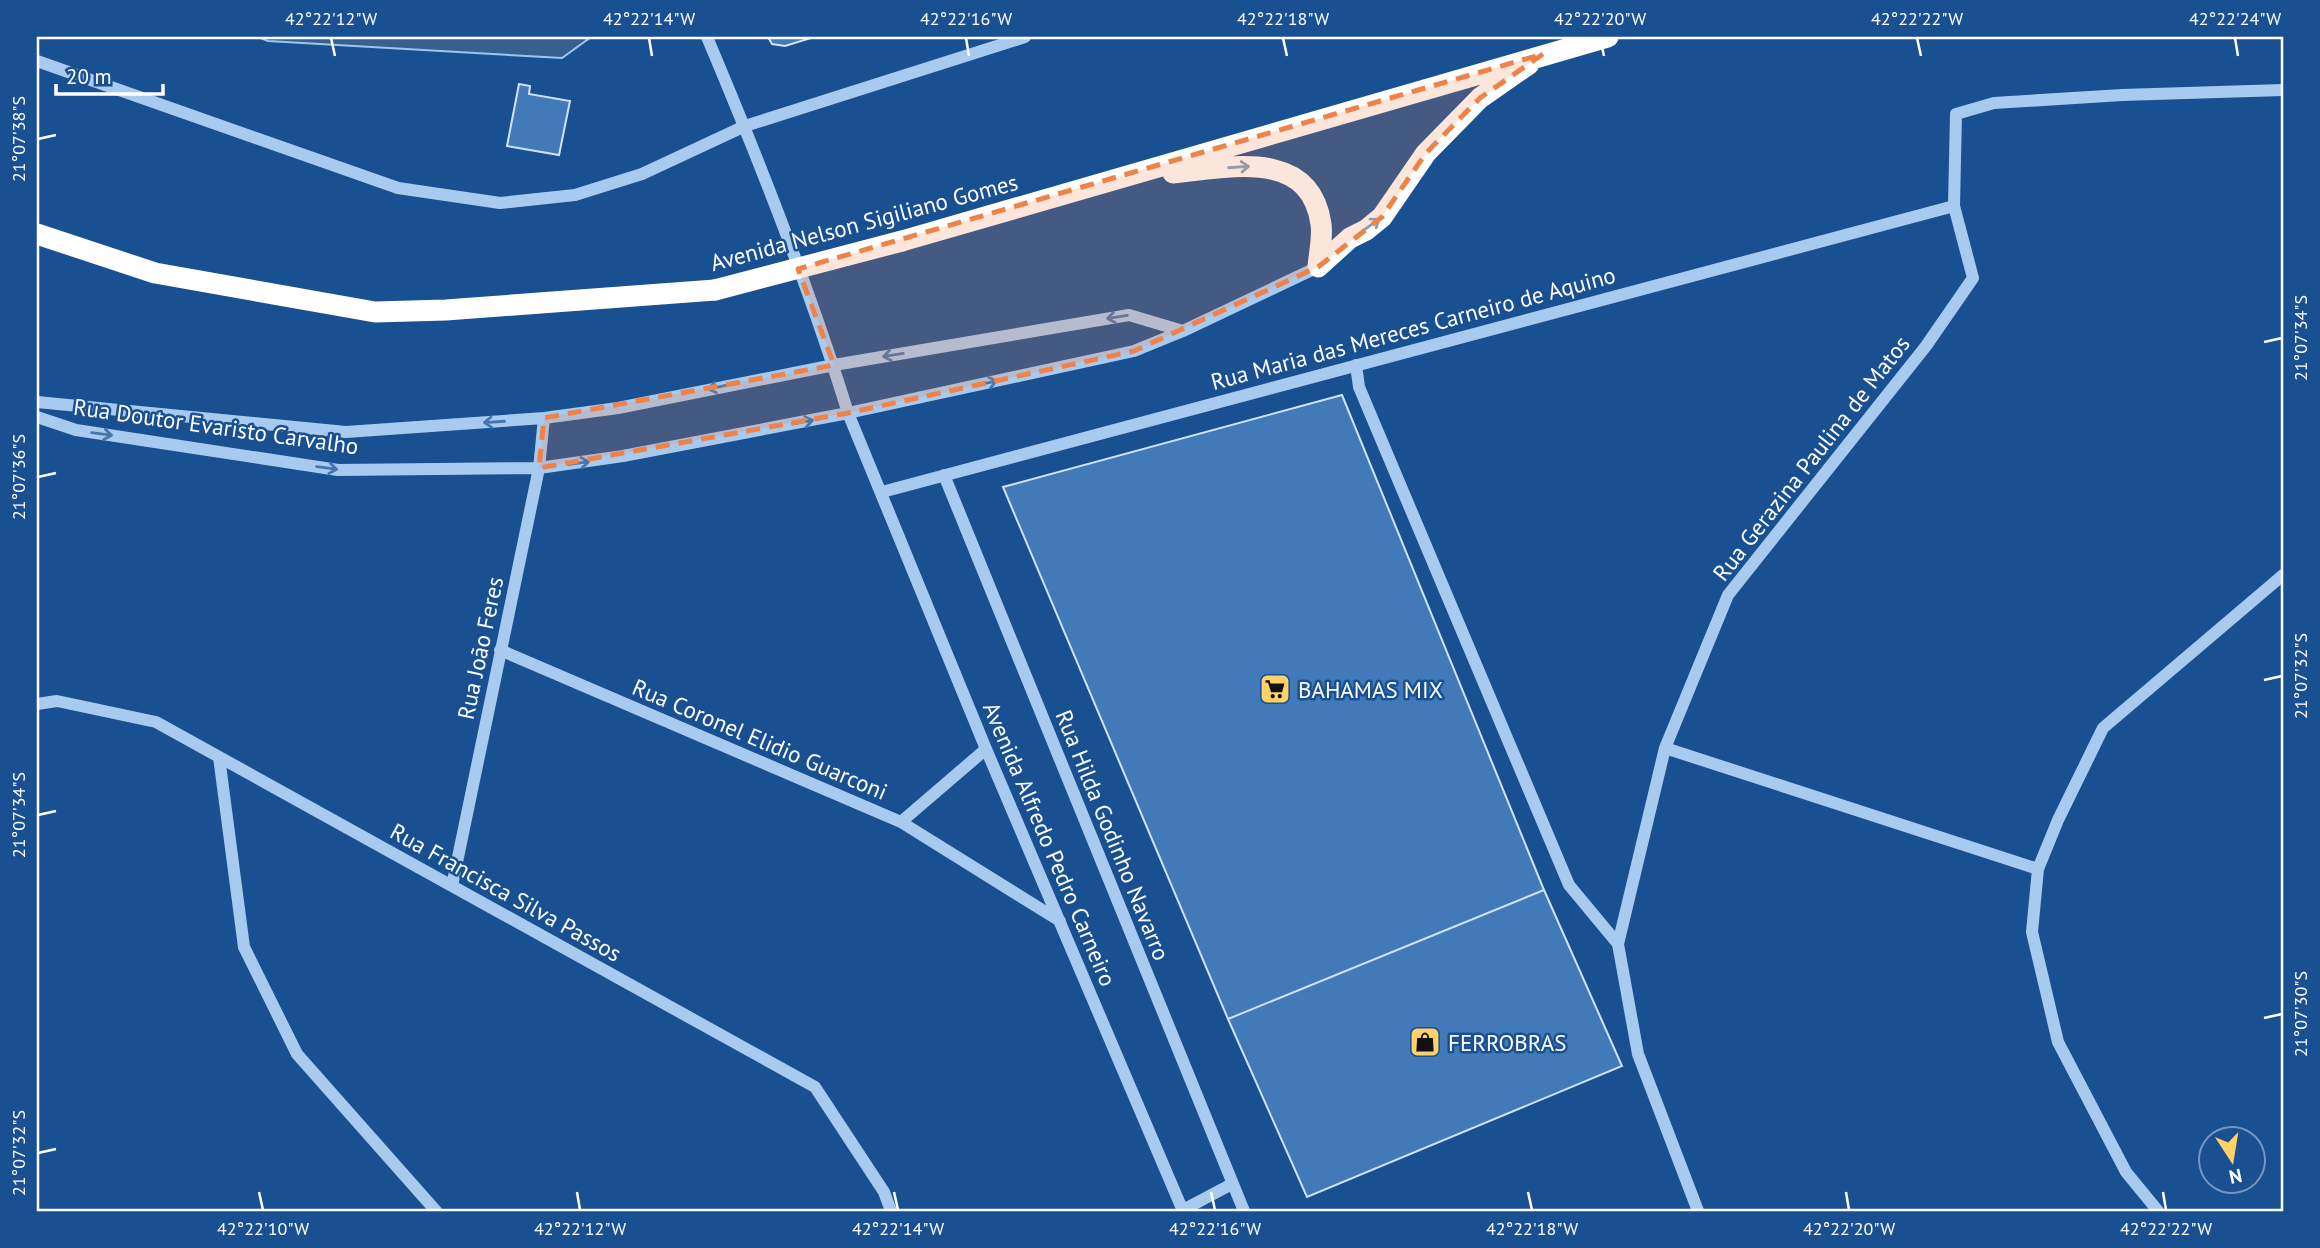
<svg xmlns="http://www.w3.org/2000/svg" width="2320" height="1248" viewBox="0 0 2320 1248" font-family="'PT Sans',sans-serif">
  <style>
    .water { fill: #38608f; stroke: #9cc5f1; stroke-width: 2 }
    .building { fill: #4279b9; stroke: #cfe4fb; stroke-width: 2 }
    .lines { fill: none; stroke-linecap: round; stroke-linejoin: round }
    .minor { stroke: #a9caef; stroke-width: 12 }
    .highway { stroke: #fff; stroke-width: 21 }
    .highway-bridge { stroke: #fff; stroke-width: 21 }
    .oneway { stroke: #809fc3 }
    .oneway2 { stroke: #4475ae }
    .marked { fill: #ee8249; fill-opacity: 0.2; stroke: #ee8249; stroke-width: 5; stroke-dasharray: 14 9; stroke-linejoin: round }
    .ticks { fill: none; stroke: #fff; stroke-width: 2.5 }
    .labels { text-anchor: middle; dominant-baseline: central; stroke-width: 5; stroke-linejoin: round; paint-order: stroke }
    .street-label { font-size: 23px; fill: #fff; stroke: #195092 }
    .poi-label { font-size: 23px; fill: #fff; stroke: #195092; text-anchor: start }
    .neatline { fill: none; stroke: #fff; stroke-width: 2.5 }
    .ticks-label { font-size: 18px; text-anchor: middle; fill: #fff }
  </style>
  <rect width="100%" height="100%" fill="#195092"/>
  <!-- water -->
  <path class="water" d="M258,37H591L562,58L268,41Z"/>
  <!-- building -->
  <path class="building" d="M768,37H814L785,46L772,44Z
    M519,84L530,86L529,94L570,101L559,155L507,146Z
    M1342,395L1544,890L1228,1019L1003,487Z
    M1544,890L1622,1066L1307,1197L1228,1019Z"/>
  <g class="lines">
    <!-- minor -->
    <path class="minor" d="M707,37C759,160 809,286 848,413L986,749L1183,1211
      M37,61L398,188L500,203L575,195L642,174L745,126L1025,37
      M1356,365L1359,387L1569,885L1618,944L1638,1054L1698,1211
      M37,402L346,432L544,418L618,408L834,365L1129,315L1183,331
      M37,417L76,430L338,470L539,468L623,456L848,413L1134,351L1183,331L1318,267
      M944,475L1244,1211
      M882,492L1954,206
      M500,650L901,822L1060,921
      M37,704L57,701L156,722L815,1087L884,1192L891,1211
      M1665,748L2038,869
      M219,757L244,947L297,1054L436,1211
      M901,822L986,749
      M452,886L539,468L544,418
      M1618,944L1665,748L1728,595L1926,346L1973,278L1954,206L1956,114L1994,103L2122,95L2283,90
      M1181,1211L1232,1184
      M2158,1211L2126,1172L2058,1042L2032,932L2038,869L2058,820L2103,728L2283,575"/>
    <!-- highway -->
    <path class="highway" d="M1173,173C1227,168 1310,147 1321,224C1323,237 1319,254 1318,267
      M37,234L155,273L375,312L446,310L715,290
      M902,241L1608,37
      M1318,267L1350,238L1366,230L1382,217L1426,153L1480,98L1529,64"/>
    <!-- highway-bridge -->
    <path class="highway-bridge" d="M715,290L902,241"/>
  </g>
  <!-- one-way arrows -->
  <defs><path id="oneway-shaft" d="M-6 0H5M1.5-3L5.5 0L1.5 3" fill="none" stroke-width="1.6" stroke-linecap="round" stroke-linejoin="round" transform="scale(1.75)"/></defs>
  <g class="oneway">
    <use href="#oneway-shaft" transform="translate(1239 167) rotate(-4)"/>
    <use href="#oneway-shaft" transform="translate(1371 225) rotate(-36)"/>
  </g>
  <g class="oneway2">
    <use href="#oneway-shaft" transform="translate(1117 317) rotate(171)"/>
    <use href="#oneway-shaft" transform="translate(893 355) rotate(171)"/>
    <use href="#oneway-shaft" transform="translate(987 383) rotate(-12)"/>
    <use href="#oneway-shaft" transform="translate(718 387) rotate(168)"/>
    <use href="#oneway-shaft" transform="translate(494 422) rotate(176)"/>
    <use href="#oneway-shaft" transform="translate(803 422) rotate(-10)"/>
    <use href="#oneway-shaft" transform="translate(102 434) rotate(8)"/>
    <use href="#oneway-shaft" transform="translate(579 463) rotate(-8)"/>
    <use href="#oneway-shaft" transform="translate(327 468) rotate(8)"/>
  </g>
  <!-- marked area -->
  <path class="marked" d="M1543,54L1480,98L1426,153L1382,217L1318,267L1134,351L848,413L539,468L544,418L834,365L798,269Z"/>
  <!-- ticks -->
  <path class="ticks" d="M331,38L335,56M649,38L652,56M966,38L969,56M1283,38L1287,56M1600,38L1604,56M1917,38L1921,56M2235,38L2238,56M38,139L56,135M2264,342L2282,338M38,477L56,473M2264,680L2282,676M38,815L56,811M2264,1018L2282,1014M38,1153L56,1149M259,1192L263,1210M577,1192L580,1210M894,1192L898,1210M1211,1192L1215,1210M1528,1192L1532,1210M1846,1192L1849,1210M2163,1192L2166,1210"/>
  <!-- icons -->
  <defs>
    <g id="supermarket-square" transform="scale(1.575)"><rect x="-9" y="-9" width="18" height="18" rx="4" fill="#ffd167" stroke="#195092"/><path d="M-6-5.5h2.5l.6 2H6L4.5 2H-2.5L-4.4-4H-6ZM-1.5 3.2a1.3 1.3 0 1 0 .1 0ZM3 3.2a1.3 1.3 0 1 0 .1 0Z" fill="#111"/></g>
    <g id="shop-square" transform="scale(1.575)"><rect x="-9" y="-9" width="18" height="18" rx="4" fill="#ffd167" stroke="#195092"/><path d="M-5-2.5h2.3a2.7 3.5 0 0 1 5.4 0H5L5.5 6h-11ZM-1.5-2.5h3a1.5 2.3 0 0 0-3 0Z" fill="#111"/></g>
  </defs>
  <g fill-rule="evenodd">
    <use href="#supermarket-square" x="1275" y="689"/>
    <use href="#shop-square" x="1425" y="1042"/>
  </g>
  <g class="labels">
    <!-- street labels -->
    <g class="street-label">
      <text transform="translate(864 222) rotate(-15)">Avenida Nelson Sigiliano Gomes</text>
      <text transform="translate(1413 328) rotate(-15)">Rua Maria das Mereces Carneiro de Aquino</text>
      <text transform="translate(216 426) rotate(8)">Rua Doutor Evaristo Carvalho</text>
      <text transform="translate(1811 458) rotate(-52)">Rua Gerazina Paulina de Matos</text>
      <text transform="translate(480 648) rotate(-78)">Rua João Feres</text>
      <text transform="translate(760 739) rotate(23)">Rua Coronel Elidio Guarconi</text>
      <text transform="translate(1113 835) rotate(68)">Rua Hilda Godinho Navarro</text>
      <text transform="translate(1050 844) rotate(67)">Avenida Alfredo Pedro Carneiro</text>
      <text transform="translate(506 892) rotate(29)">Rua Francisca Silva Passos</text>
    </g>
    <!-- poi labels -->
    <g class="poi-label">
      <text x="1298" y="689">BAHAMAS MIX</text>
      <text x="1448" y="1042">FERROBRAS</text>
    </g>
  </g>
  <!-- border -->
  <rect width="2320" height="1248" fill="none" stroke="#195092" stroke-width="77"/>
  <!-- north arrow -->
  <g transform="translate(2232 1160) rotate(168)"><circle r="33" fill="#195092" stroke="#7596be" stroke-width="2"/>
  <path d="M0-5L12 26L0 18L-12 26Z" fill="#ffd167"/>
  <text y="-10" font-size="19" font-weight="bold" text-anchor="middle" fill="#ffffff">N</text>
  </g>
  <!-- scale -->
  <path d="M56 84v10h107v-10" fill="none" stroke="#ffffff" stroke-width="3.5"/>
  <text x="66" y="84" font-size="21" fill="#ffffff" stroke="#195092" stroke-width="5" paint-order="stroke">20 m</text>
  <rect x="38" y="38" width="2244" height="1172" class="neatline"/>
  <g class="ticks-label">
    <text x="331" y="25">42°22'12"W</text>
    <text x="649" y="25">42°22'14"W</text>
    <text x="966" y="25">42°22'16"W</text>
    <text x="1283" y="25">42°22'18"W</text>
    <text x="1600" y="25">42°22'20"W</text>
    <text x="1917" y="25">42°22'22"W</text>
    <text x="2235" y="25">42°22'24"W</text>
    <text transform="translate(19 139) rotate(-90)" y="6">21°07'38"S</text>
    <text transform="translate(2301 338) rotate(-90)" y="6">21°07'34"S</text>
    <text transform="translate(19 477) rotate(-90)" y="6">21°07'36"S</text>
    <text transform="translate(2301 676) rotate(-90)" y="6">21°07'32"S</text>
    <text transform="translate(19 815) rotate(-90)" y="6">21°07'34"S</text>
    <text transform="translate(2301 1014) rotate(-90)" y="6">21°07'30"S</text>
    <text transform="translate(19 1153) rotate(-90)" y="6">21°07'32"S</text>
    <text x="263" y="1235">42°22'10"W</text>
    <text x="580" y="1235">42°22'12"W</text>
    <text x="898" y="1235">42°22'14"W</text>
    <text x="1215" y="1235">42°22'16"W</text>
    <text x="1532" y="1235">42°22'18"W</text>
    <text x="1849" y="1235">42°22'20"W</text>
    <text x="2166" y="1235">42°22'22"W</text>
  </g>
</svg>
